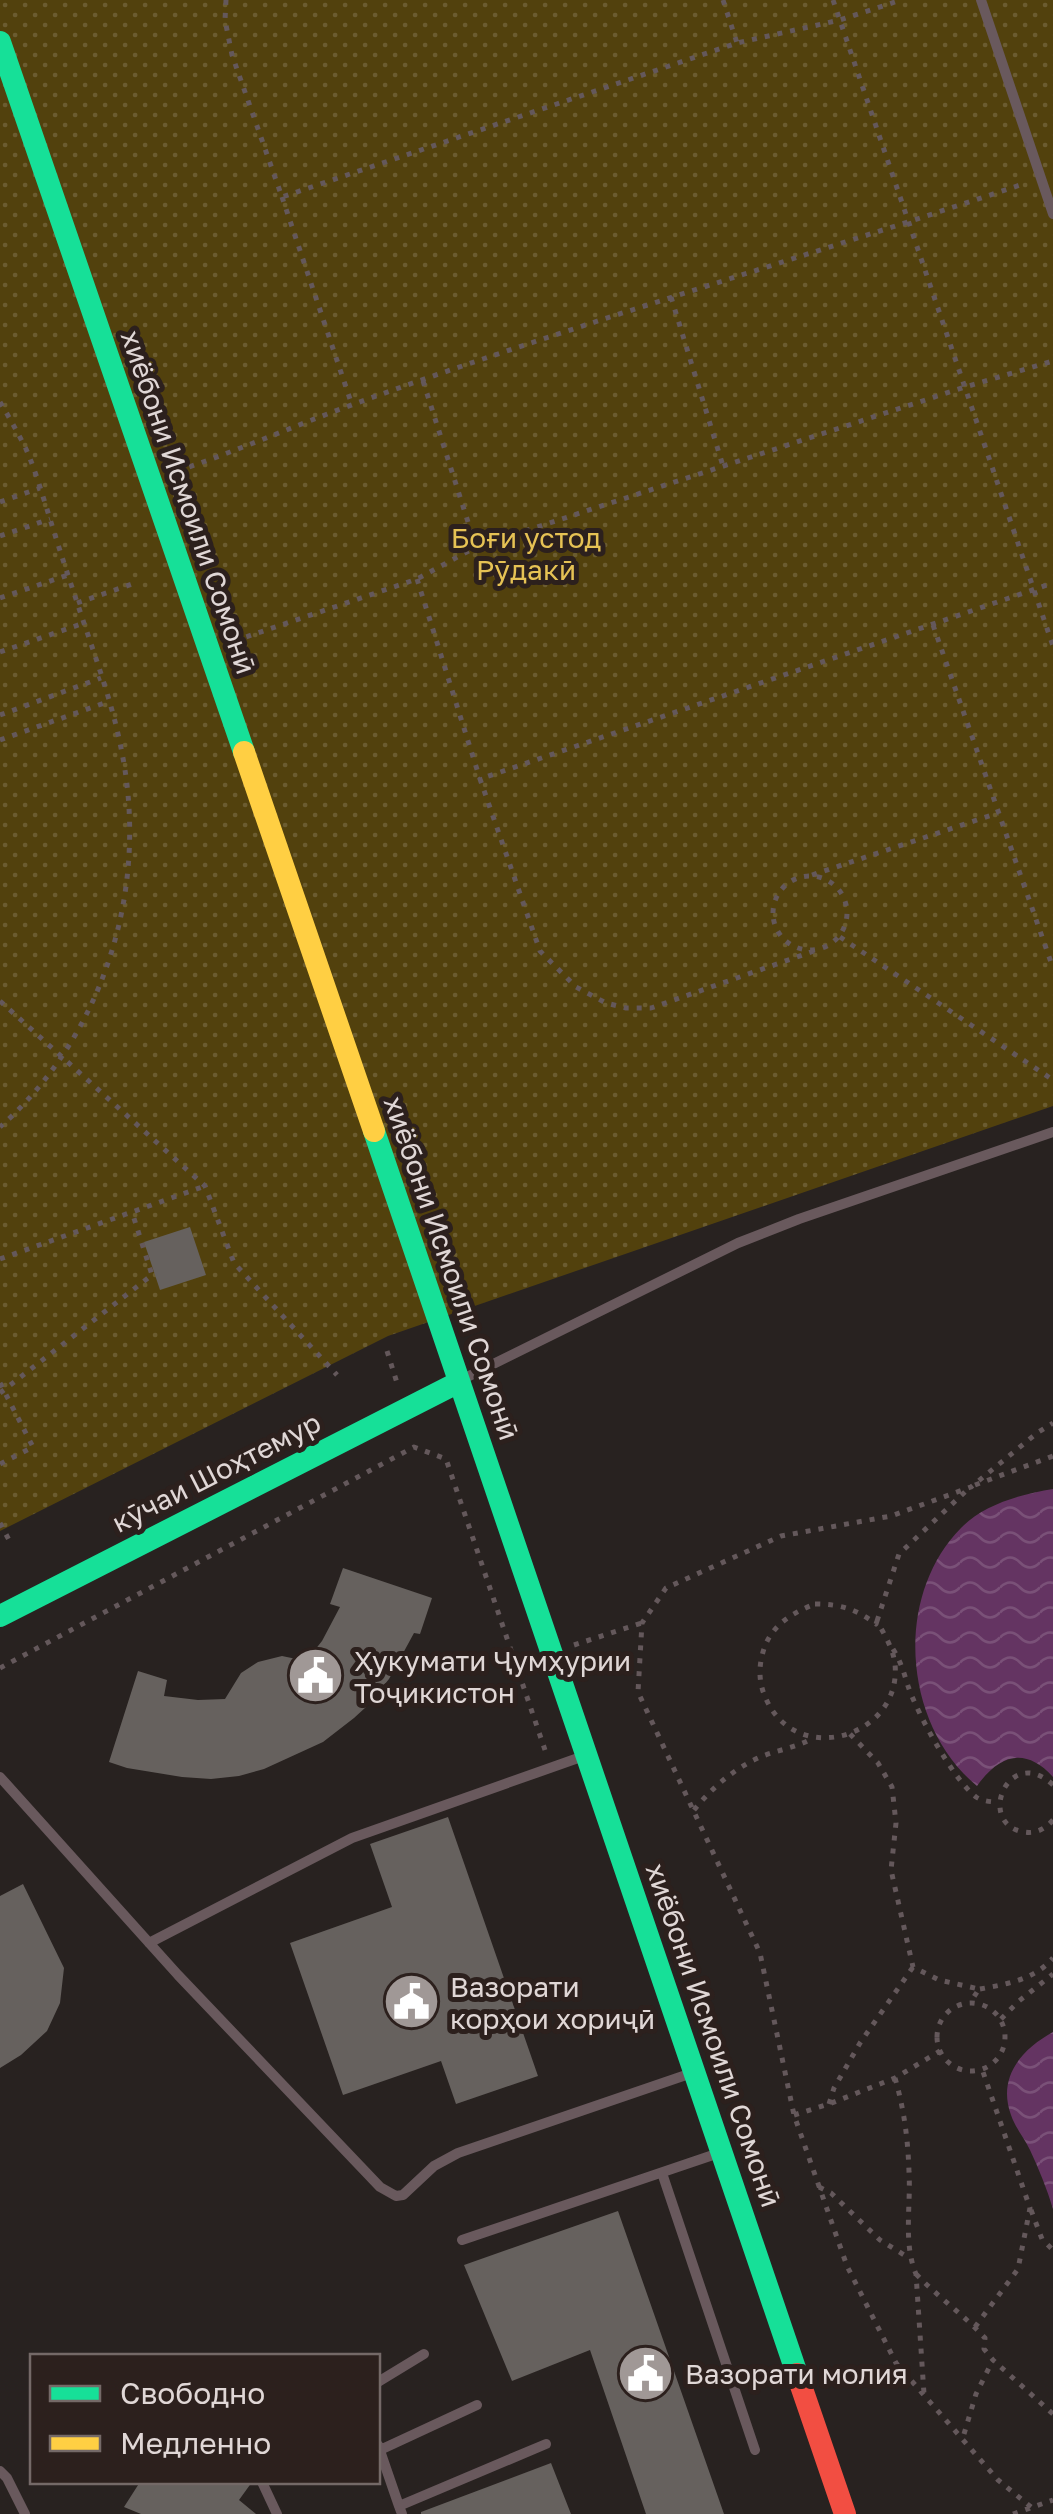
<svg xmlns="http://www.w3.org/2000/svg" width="1053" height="2514" font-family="'Golos Text',sans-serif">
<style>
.park{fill:url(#park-dots)}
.water{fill:url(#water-waves)}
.building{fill:#66615e}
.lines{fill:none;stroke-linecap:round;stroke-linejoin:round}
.path{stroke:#64585b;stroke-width:5;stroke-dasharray:5 8;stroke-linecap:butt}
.lane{stroke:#69595d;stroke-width:10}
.fast{stroke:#16e098;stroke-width:22}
.slow{stroke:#ffcf43;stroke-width:22}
.jam{stroke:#f24e42;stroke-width:22}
.labels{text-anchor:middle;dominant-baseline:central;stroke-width:10;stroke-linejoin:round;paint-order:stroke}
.street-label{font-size:28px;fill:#e0d7d6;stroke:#2c201d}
.park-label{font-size:28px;fill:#e6c254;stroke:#2c201d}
.poi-label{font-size:28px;fill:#e0d7d6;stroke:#2c201d;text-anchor:start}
</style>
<defs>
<pattern id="park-dots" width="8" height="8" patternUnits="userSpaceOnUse" patternTransform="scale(2.5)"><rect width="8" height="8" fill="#52410d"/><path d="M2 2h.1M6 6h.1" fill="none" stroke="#6b5c30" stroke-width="1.8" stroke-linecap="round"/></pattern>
<pattern id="water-waves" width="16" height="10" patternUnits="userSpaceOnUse" patternTransform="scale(2.5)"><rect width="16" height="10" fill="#643462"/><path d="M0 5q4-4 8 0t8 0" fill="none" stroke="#7a5178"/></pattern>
</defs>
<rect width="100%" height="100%" fill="#282220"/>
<!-- park -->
<path class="park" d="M0 0H1053V1106L388 1336 0 1531Z"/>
<!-- water -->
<path class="water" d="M1053 1489V1777C1025 1746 999 1755 977 1786 903 1725 893 1597 961 1528 984 1504 1022 1494 1053 1489Z
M1053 2032V2209C1047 2189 1039 2169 1030 2150 1024 2138 1015 2127 1011 2115 997 2077 1022 2049 1053 2032Z"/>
<!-- building -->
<path class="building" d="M190 1227 206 1275 160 1290 144 1242Z
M343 1568 432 1598 420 1634 414 1633 389 1679 366 1707 354 1718 323 1742 264 1769 239 1776 211 1779 182 1777 127 1768 109 1762 138 1671 167 1680 164 1696 198 1700 225 1699 241 1673 258 1662 282 1656 306 1661 322 1641 340 1607 330 1604Z
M448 1817 538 2076 456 2104 441 2061 343 2095 290 1943 392 1907 370 1844Z
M23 1884 64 1968 60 2003 47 2031 21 2055 0 2068V1896Z
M618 2211 724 2514H646L590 2350 512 2381 464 2265Z
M551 2463 571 2514H421V2512Z
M140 2482H252L239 2500 256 2514H141L124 2507Z"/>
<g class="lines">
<!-- path -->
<path class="path" d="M226 0 225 20 232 55 282 197 737 43 840 20 901 0
M723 0 737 43
M833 0 1053 646
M282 197 352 405
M671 297 723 466
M423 381 476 547
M0 402C9 417 18 433 26 449 34 467 40 487 46 506 55 535 64 564 74 593 91 646 112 699 122 753 149 889 104 1035 0 1127
M177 471C237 451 294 426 354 404 575 324 800 259 1023 184
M0 502 40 488
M0 536 50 519
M417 579 480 779
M0 598 68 575
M77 603 135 583
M933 625 1053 968
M234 641 417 579 476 547 965 387 1053 361
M0 652 84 623
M0 715 101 678
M0 740 110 701
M812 875 998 813
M773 913a37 37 0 1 1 74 0a37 37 0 1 1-74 0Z
M840 937 1053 1080
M814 951 651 1008H626L606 1003 576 987 540 951 480 779 1053 583
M0 1001 205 1186 234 1263 337 1375
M0 1259 205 1186
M387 1351 398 1386
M0 1383 33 1447 0 1464
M0 1393 152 1275 132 1212
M975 1485 1053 1456
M0 1523 9 1540
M815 1604C840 1604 856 1609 876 1624L877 1621C884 1634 893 1648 895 1664 902 1736 799 1768 767 1701 760 1687 758 1672 762 1656 768 1628 789 1614 815 1604Z
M877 1621 899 1554 966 1491
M574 1645 642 1623
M893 1649C901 1662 904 1673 908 1686 918 1715 953 1779 976 1797 982 1801 991 1802 999 1802
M0 1668 414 1447 446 1459 545 1750
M850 1734 878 1763 892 1787 896 1823 891 1870 913 1967 939 1980 979 1989 970 2003
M1053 1785C1009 1743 975 1824 1024 1832 1036 1834 1045 1829 1053 1820
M694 1810C711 1789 732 1770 758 1758 776 1750 796 1748 813 1738
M980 1989C1007 1984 1034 1980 1053 1958
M937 2037a34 34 0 1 1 68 0a34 34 0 1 1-68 0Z
M1001 2019 1019 2001 1053 1974
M895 2078C904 2109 908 2139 909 2172 911 2206 903 2243 916 2274L924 2394
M829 2104 834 2088 860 2043 913 1967
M794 2115 829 2104 895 2078 940 2051
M819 2187 831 2193 880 2240 909 2258
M1031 2210 1042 2239 1053 2250
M916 2274C938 2297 964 2315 985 2338L984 2349 993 2360 1053 2414
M975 2327 1018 2269 1030 2208 982 2069
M964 2434 976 2394 993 2360
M1031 2507 998 2480 896 2363 847 2266 794 2115 760 1953 638 1692 642 1623 666 1588 781 1536 891 1516 971 1487 1037 1433 1053 1423
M1013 2514 1053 2500"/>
<!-- lane -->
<path class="lane" d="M981 0 1053 214
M465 1378 738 1243 799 1219 1053 1132
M0 1777 178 1975 380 2187 396 2196 403 2195 434 2166 458 2153 689 2074
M149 1943 352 1838 581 1757
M662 2173 755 2450
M462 2240 716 2154
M378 2382 424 2354
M378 2445 399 2506
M380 2450 477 2405
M0 2471 7 2478 25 2514
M262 2482 277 2514
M402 2514 399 2506 546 2444"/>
<!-- fast -->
<path class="fast" d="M0 42 244 752
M374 1131 797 2374
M0 1616 459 1382"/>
<!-- slow -->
<path class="slow" d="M244 752 374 1131"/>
<!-- jam -->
<path class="jam" d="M797 2374 845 2514"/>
</g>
<!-- icons -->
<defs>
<symbol id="civic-disc" viewBox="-11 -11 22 22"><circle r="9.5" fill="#a09896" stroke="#2c201d"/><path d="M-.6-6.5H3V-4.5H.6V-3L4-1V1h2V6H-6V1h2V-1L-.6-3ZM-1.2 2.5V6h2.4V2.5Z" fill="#fff"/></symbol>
</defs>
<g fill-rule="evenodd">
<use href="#civic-disc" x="284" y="1644" width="63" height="63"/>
<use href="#civic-disc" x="380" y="1970" width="63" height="63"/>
<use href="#civic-disc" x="614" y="2342" width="63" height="63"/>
</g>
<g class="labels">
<!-- street labels -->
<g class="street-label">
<text transform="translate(189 502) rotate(71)">хиёбони Исмоили Сомонӣ</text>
<text transform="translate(452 1268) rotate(71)">хиёбони Исмоили Сомонӣ</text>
<text transform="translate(216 1472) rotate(-27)">кӯчаи Шоҳтемур</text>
<text transform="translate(714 2035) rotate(71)">хиёбони Исмоили Сомонӣ</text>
</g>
<!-- park labels -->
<g class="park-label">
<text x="526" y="537">Боғи устод<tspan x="526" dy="32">Рӯдакӣ</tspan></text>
</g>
<!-- poi labels -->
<g class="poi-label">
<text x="354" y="1660">Ҳукумати Ҷумҳурии<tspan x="354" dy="32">Тоҷикистон</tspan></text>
<text x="450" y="1986">Вазорати<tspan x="450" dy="32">корҳои хориҷӣ</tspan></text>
<text x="685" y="2373">Вазорати молия</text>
</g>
</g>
<!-- legend -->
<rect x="30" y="2354" width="350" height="130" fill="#2c201d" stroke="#746967" stroke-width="2.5"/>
<rect x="50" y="2386" width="50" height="15" fill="#16e098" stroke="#746967" stroke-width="2.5"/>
<text x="120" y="2404" font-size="30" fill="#e0d7d6">Свободно</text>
<rect x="50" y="2436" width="50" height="15" fill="#ffcf43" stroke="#746967" stroke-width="2.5"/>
<text x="120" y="2454" font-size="30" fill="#e0d7d6">Медленно</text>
</svg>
